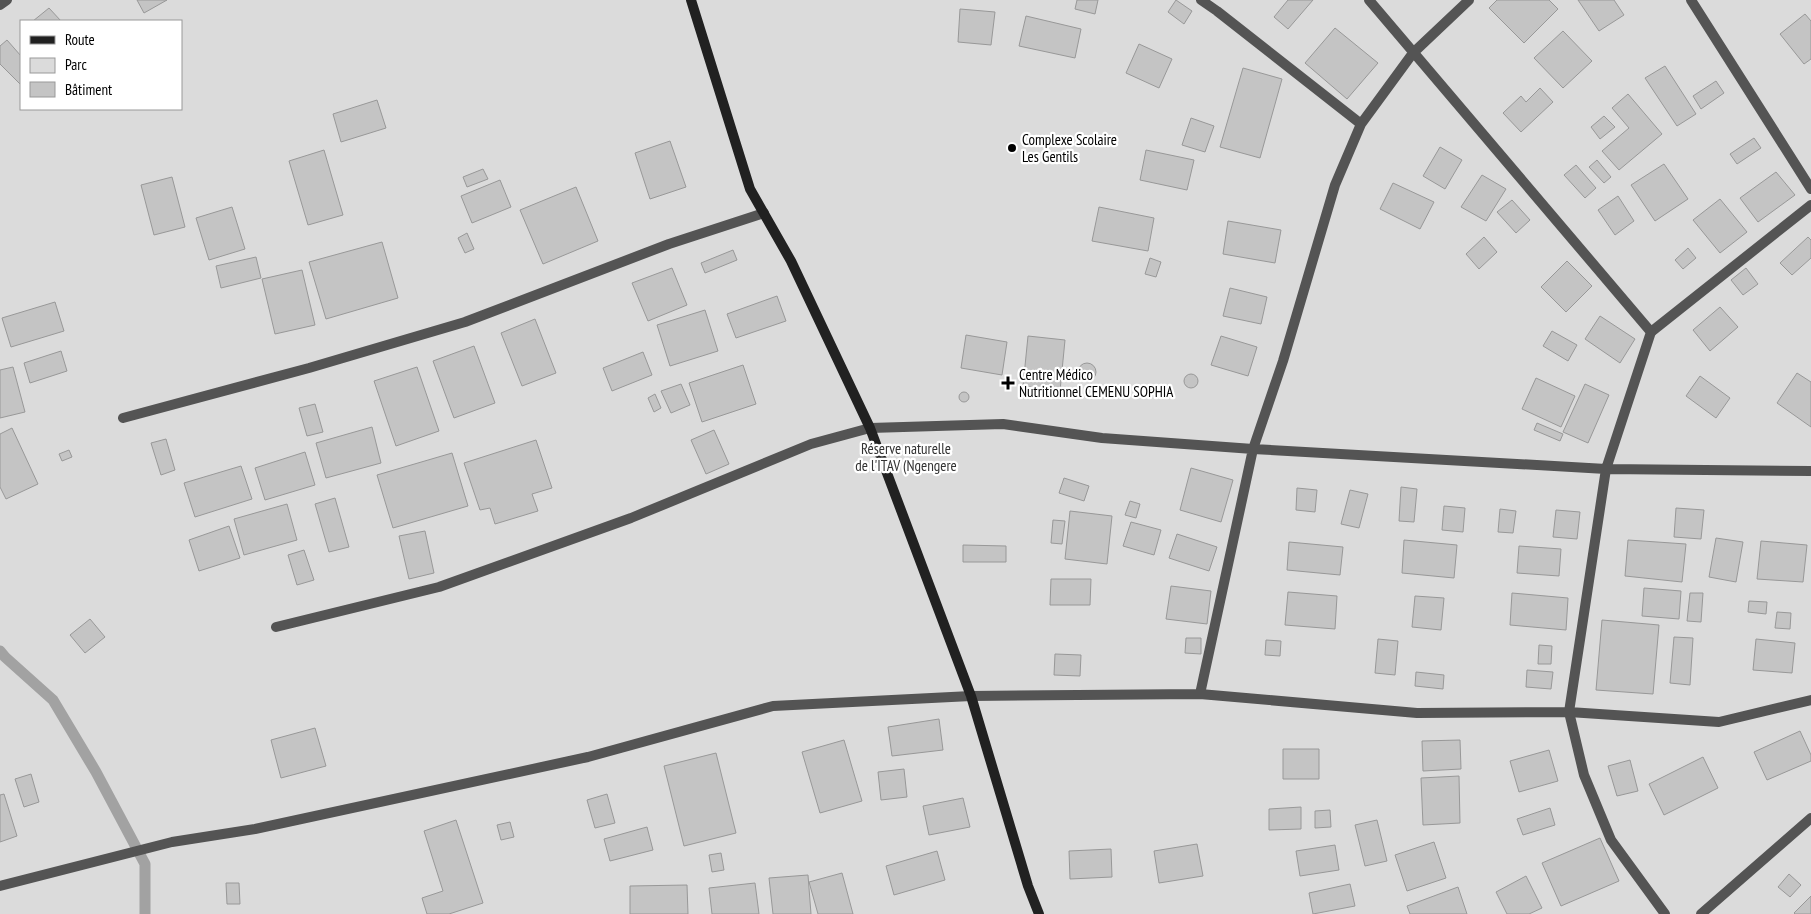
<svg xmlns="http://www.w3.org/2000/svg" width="1811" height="914" font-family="'PT Sans Narrow',sans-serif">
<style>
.green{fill:#dbdbdb;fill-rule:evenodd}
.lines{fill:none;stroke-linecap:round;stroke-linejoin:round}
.stream{stroke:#a2a2a2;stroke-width:11}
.building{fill:#c4c4c4;stroke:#989898}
.lane{stroke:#545454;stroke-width:10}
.street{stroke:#545454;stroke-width:10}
.secondary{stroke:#212121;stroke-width:10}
.poi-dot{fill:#000;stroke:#fff;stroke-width:2}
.labels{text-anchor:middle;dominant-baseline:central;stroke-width:4.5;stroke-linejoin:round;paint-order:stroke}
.poi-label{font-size:15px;fill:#000;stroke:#fff;text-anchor:start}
.park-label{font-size:15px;fill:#323232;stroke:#fff}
</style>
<rect width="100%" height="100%" fill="#fff"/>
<!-- green -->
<path class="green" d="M0 0H1811V914H0ZM21 21H181V109H21Z"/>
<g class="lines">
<!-- stream -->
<path class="stream" d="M0 651 5 657 53 700 96 772 145 864V914"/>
</g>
<!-- building -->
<path class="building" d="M137 0H167L144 13Z
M1077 0H1098L1095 14 1075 9Z
M1176 0 1192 11 1184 24 1168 12Z
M1288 0H1313L1288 29 1274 17Z
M1497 0H1549L1558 9 1524 43 1489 8Z
M1578 0H1614L1624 15 1599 31Z
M49 8 61 21H33Z
M960 9 995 12 991 45 958 42Z
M1805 14 1811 21V59L1804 64 1780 34Z
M1026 16 1081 29 1075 58 1019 46Z
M1335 28 1378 63 1347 99 1305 63Z
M1563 31 1592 61 1563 88 1534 58Z
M7 40 21 56V85L0 64V46Z
M1139 44 1172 59 1159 88 1126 73Z
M1665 66 1696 114 1677 126 1645 78Z
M1243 68 1282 79 1260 158 1220 147Z
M1716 81 1724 93 1701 109 1693 96Z
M1540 88 1553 102 1521 132 1503 113 1521 96 1526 102Z
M1628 94 1662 134 1619 170 1602 151 1629 128 1612 108Z
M377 100 386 128 341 142 333 114Z
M1604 116 1615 127 1600 139 1591 127Z
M1191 118 1214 126 1205 152 1182 145Z
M1754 138 1761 148 1737 164 1730 154Z
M670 141 686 187 650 199 635 153Z
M1440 147 1462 160 1445 189 1423 176Z
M324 150 343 215 308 225 289 161Z
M1146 150 1194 160 1187 190 1140 180Z
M1597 160 1611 177 1604 183 1589 167Z
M1664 164 1688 199 1655 221 1631 185Z
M1576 165 1596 188 1585 198 1564 175Z
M483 169 488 179 467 187 463 177Z
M1776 172 1795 195 1758 222 1740 198Z
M1482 175 1506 189 1486 221 1461 207Z
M172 177 185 227 154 235 141 185Z
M500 180 511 207 472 223 461 196Z
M1393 183 1434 202 1420 229 1380 209Z
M576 187 598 241 543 264 520 210Z
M1618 196 1634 221 1615 235 1598 210Z
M1720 199 1747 232 1720 253 1693 220Z
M1512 200 1530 220 1516 233 1497 212Z
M232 207 245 249 209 260 196 218Z
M1099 207 1154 218 1148 251 1092 241Z
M1228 221 1281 230 1275 263 1223 254Z
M467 233 474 249 465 253 458 238Z
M1484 237 1497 252 1479 269 1466 254Z
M1808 237 1811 240V258L1792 275 1780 263Z
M382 242 398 298 326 319 309 262Z
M1688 248 1696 258 1683 269 1675 260Z
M733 250 737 260 705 273 701 263Z
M256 257 261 278 221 288 216 266Z
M1150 258 1161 262 1156 277 1145 274Z
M1567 261 1592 286 1566 312 1541 287Z
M672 268 687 305 648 321 632 283Z
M1746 268 1758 284 1743 295 1731 280Z
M302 270 315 325 275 334 262 279Z
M1230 288 1267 297 1261 324 1223 316Z
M777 296 786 321 736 338 727 314Z
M55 302 64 331 11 347 2 318Z
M1720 307 1738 327 1710 351 1693 330Z
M705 310 718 351 670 366 657 325Z
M1600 316 1635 339 1620 363 1585 339Z
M535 319 556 373 522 386 501 333Z
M1552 331 1577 345 1568 361 1543 346Z
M966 335 1007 342 1002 375 961 368Z
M1028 336 1065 340 1060 391 1023 386Z
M1221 336 1257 347 1248 376 1211 365Z
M474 346 495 403 454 418 433 361Z
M61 351 67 371 30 383 24 363Z
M643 352 652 375 612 391 603 368Z
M1078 372a9 9 0 1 1 18 0a9 9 0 1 1-18 0Z
M743 365 756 404 702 422 689 383Z
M13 367 25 412 0 418V370Z
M417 367 439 431 396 446 374 381Z
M1797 373 1811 382V427L1777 403Z
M1184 381a7 7 0 1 1 14 0a7 7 0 1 1-14 0Z
M1700 376 1730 398 1716 418 1686 396Z
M1536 378 1575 396 1561 427 1522 409Z
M681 384 690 405 671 413 661 391Z
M1585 384 1609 395 1588 443 1563 432Z
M959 397a5 5 0 1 1 10 0a5 5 0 1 1-10 0Z
M655 394 661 408 654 412 648 398Z
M315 404 323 432 307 436 299 408Z
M1537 423 1563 434 1560 441 1534 430Z
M372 427 381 463 326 478 316 443Z
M12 428 38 484 6 499 0 487V434Z
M714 430 729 464 706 474 691 440Z
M166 439 175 470 161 475 151 443Z
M536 440 552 488 532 494 538 511 495 524 490 508 480 510 464 463Z
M69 450 72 457 62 461 59 454Z
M305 452 315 485 265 500 255 468Z
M452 453 468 506 393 528 377 475Z
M241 466 252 499 195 517 184 483Z
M1191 468 1233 480 1221 522 1180 510Z
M1064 478 1089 486 1084 501 1059 493Z
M1401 487 1417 489 1414 522 1399 521Z
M1297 488 1317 490 1315 512 1296 510Z
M1350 490 1368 494 1359 528 1341 524Z
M335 498 349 547 329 552 315 504Z
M1130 501 1140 504 1136 518 1125 515Z
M287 504 297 540 244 555 234 519Z
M1444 506 1465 508 1463 532 1442 530Z
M1676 508 1704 510 1701 539 1674 537Z
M1500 509 1516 511 1513 533 1498 532Z
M1556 510 1580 512 1577 539 1553 537Z
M1070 511 1112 516 1107 564 1065 559Z
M1053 520 1065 521 1062 544 1051 543Z
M1131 522 1161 530 1154 555 1123 546Z
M229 526 240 558 199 571 189 540Z
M425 531 434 573 409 579 399 536Z
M1177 534 1217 547 1209 571 1169 558Z
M1716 538 1743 542 1736 582 1709 577Z
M1404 540 1457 545 1454 578 1402 573Z
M1628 540 1686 544 1682 582 1625 576Z
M1761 541 1807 545 1803 582 1757 579Z
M1289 542 1343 547 1340 575 1287 570Z
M963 545 1006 546V562H963Z
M1519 546 1561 549 1559 576 1517 573Z
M304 550 314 580 297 585 288 555Z
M1051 579H1091L1090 605H1050Z
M1171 586 1211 591 1207 624 1166 619Z
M1644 588 1681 591 1679 619 1642 616Z
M1288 592 1337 596 1335 629 1285 625Z
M1512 593 1568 598 1566 630 1510 625Z
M1690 593H1703L1701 622 1687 621Z
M1415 596 1444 598 1441 630 1412 627Z
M1749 601 1767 602 1766 614 1748 612Z
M1777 612 1791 613 1790 629 1775 628Z
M90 619 105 637 85 653 70 635Z
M1602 620 1659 625 1653 694 1596 690Z
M1674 637 1693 638 1690 685 1670 683Z
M1186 638H1201V654L1185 653Z
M1378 639 1398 641 1395 675 1375 673Z
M1756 639 1795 643 1792 673 1753 670Z
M1266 640 1281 641 1280 656 1265 655Z
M1539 645 1552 646 1551 664H1538Z
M1055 654 1081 655 1080 676 1054 675Z
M1527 670 1553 672 1551 689 1526 687Z
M1416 672 1444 675 1443 689 1415 686Z
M939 719 943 750 892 756 888 727Z
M315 728 326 766 281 778 271 740Z
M1800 731 1811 755V761L1767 780 1754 752Z
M844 740 862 801 820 813 802 752Z
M1460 740 1461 769 1423 771 1422 741Z
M1283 749H1319V779H1283Z
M1549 750 1558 781 1519 792 1510 761Z
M716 753 736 833 684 846 664 766Z
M1703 757 1718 788 1664 815 1649 784Z
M1630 760 1638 791 1617 796 1608 766Z
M904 769 907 797 881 800 878 772Z
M31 774 39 802 24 807 15 779Z
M1459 776 1460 823 1423 825 1421 778Z
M4 794 17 836 0 842V795Z
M607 794 615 823 595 828 587 800Z
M963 798 970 827 929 835 923 806Z
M1301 807V829L1269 830V809Z
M1550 808 1555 825 1523 835 1517 819Z
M1330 810 1331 827 1315 828V811Z
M456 820 483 903 449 914H427L422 898 443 891 424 831Z
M1377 820 1387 861 1365 866 1355 825Z
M510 822 514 837 501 840 497 825Z
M647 827 653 850 610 861 604 839Z
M1600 838 1619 881 1561 906 1542 863Z
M1434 842 1446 878 1407 891 1395 855Z
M1197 844 1203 876 1159 883 1154 851Z
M1335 845 1339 870 1300 876 1296 851Z
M1111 849 1112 877 1070 879 1069 851Z
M937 851 945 880 894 895 886 866Z
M721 853 724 870 712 872 709 855Z
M842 873 853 914H818L809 882Z
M1789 874 1801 885 1790 897 1778 887Z
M808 875 811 914H773L769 878Z
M1526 876 1542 908 1529 914H1507L1496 892Z
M226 883H239L240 904H227Z
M755 883 759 914H712L709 888Z
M1350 884 1355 906 1313 914 1309 893Z
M687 885 688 914H630V886Z
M1458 887 1467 914H1410L1407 906Z
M1811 896V914H1795L1794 913Z"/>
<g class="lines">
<!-- lane -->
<path class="lane" d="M1651 332 1811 205
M1569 712 1584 775 1611 840 1665 914"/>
<!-- street -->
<path class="street" d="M1201 0 1217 11 1361 124
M1369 0 1651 332 1606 469 1569 712
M1691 0 1811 189
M0 5 7 0
M123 418 309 368 465 322 669 244 764 213
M276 627 439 587 631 518 811 444 870 428 1003 424 1102 438 1253 449 1606 469 1811 471
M1200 694 1253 449 1283 361 1335 185 1361 124 1413 53 1469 0
M0 886 172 842 255 829 588 757 773 706 971 696 1200 694 1417 713 1569 712 1719 722 1811 700
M1701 914 1811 818"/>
<!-- secondary -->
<path class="secondary" d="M691 0 750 189 791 261 870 428 971 696 1028 886 1039 914"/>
</g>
<!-- markers -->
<g class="poi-dot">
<circle cx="1012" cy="148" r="5"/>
<path d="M1005.5 375.5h5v5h5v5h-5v5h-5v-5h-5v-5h5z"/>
</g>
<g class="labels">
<!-- poi labels -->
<g class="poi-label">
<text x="1022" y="139">Complexe Scolaire<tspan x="1022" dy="17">Les Gentils</tspan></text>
<text x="1019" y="374">Centre Médico<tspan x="1019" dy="17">Nutritionnel CEMENU SOPHIA</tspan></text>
</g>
<!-- park labels -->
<g class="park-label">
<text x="906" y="448">Réserve naturelle<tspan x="906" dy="17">de l'ITAV (Ngengere</tspan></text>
</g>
</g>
<!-- legend -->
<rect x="20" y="20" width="162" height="90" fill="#ffffff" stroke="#999999"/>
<rect x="30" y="36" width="25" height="8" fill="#212121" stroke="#999999"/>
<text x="65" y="45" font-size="15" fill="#000000">Route</text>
<rect x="30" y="58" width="25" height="15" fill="#dbdbdb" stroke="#999999"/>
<text x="65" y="70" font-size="15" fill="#000000">Parc</text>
<rect x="30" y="82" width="25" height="15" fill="#c4c4c4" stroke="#999999"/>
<text x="65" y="95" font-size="15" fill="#000000">Bâtiment</text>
</svg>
